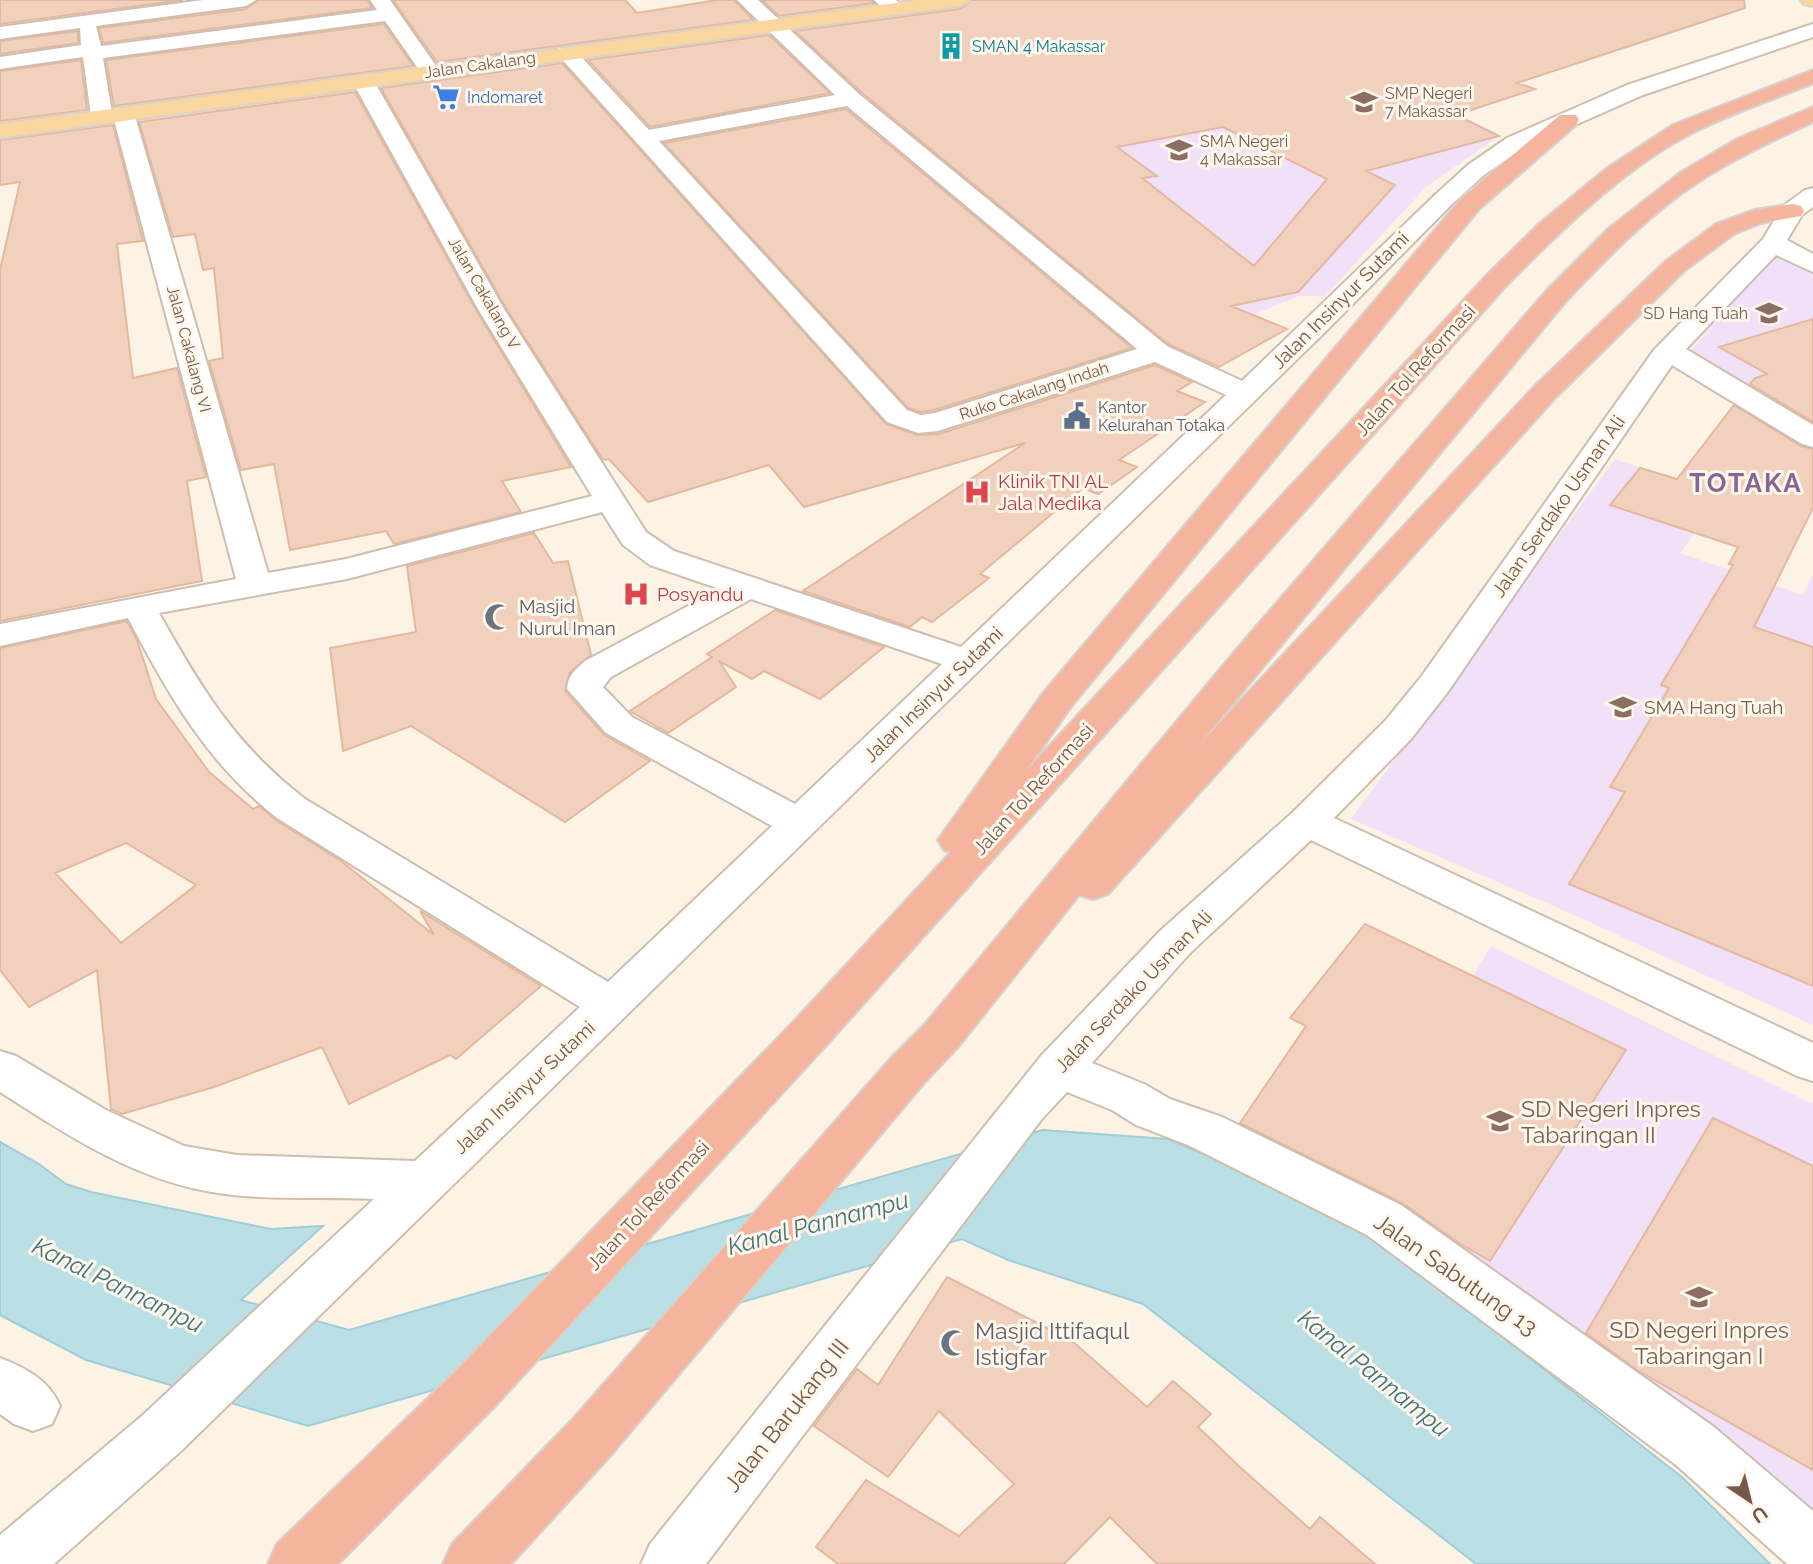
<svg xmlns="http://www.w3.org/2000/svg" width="1813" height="1564" font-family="Raleway,sans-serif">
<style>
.education{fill:#f0e1f8}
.water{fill:#badfe5;stroke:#a0ced7;stroke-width:2}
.building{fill:#f1d1bd;stroke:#e3b89e;stroke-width:2;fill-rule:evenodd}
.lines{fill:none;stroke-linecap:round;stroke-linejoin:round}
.minor-casing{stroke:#cfbdae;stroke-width:4}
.major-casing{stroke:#d8d1cc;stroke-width:4}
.highway-casing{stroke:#d8d1cc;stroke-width:4}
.minor{fill:#fff;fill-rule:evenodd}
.major{fill:#f9d79e;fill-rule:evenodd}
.highway{fill:#f5b49d;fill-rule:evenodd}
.labels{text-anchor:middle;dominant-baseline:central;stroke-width:6;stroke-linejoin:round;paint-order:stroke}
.far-culture-label{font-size:16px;fill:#0d838f;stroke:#fff7eb;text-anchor:start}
.far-street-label{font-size:16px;fill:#74594a;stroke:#fff7eb}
.far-education-label{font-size:16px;fill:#785e54;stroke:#fff7eb;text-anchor:start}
.far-shop-label{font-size:16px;fill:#366cbe;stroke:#fff7eb;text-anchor:start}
.far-service-label{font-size:16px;fill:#4e5e75;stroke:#fff7eb;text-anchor:start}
.street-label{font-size:19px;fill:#74594a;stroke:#fff7eb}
.health-label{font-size:19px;fill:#be3a42;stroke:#fff7eb;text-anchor:start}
.worship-label{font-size:19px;fill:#5b616d;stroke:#fff7eb;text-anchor:start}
.education-label{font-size:19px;fill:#785e54;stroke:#fff7eb;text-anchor:start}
.near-education-label{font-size:23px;fill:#785e54;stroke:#fff7eb;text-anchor:start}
.near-street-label{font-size:23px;fill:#74594a;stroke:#fff7eb}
.near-worship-label{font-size:23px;fill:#5b616d;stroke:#fff7eb;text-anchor:start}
.near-water-label{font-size:24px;font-style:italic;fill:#427680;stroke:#fff7eb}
.district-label{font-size:26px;font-weight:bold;letter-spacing:2px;fill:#876697;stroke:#fff7eb}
</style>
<rect width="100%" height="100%" fill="#fcf3e5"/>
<!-- education -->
<path class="education" d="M1000 0H1248L1499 136 1426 187 1325 296H1299L1245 318 859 18Z
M1776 255 1813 274V424L1690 351Z
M1615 459 1722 496 1680 553 1803 595 1813 574V1025L1572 914 1351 819Z
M1491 946 1813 1104V1523L1344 1185Z"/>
<!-- water -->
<path class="water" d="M1043 1130 1168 1139 1334 1210 1421 1273 1683 1478 1770 1564H1476L1143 1304 1008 1260 962 1239 308 1426 86 1360 0 1315V1142L39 1164 66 1184 91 1192 271 1229 323 1226 241 1300 349 1330Z"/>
<!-- building -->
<path class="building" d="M0 0H183L0 24Z
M258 0H367L372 8 103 43 99 28 246 9Z
M393 0H625L637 13 717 0H734L753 20 437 62Z
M762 0H871L874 3 779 16Z
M972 0H1744L1745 8 1517 83 1535 89 1456 115 1499 136 1366 171 1395 185 1298 292 1231 306 1287 329 1219 367 1168 344 861 92 795 31 960 9ZM1223 127 1327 179 1254 266 1142 178 1157 176 1117 147Z
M384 24 413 66 114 106 106 60Z
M78 31V43L0 54V41Z
M769 35 830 93 650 127 588 60Z
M81 60 87 110 0 121V71Z
M562 63 886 424 917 435 939 434 1155 365 1192 382 1177 391 1205 402 1119 460 1137 467 1098 494 1083 488 980 574 989 578 932 622 922 617 910 627 803 591 1025 443 804 507 769 465 648 502 609 459 603 460 506 308 381 88Z
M355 92 476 310 571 467 502 481 521 512 394 544 386 531 290 550 274 464 241 470 209 361 223 358 214 268 203 270 195 234 173 237 139 122Z
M846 109 1132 348 934 410 921 412 908 408 664 143Z
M113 125 143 241 117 244 133 378 177 368 206 477 187 481 202 581 0 621V270L20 182 0 185V140Z
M1813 319V422L1750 384 1755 378 1767 374 1719 347Z
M1734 405 1801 446 1813 449V508L1754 627 1813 647V986L1569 884 1625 792 1610 787 1669 688 1661 685 1733 565 1729 564 1738 547 1610 505 1640 468 1677 479Z
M534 533 553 563 568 561 591 655 570 672 565 691 604 735 650 761 565 822 411 726 343 751 330 648 416 632 407 566Z
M775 610 884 647 820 699 764 671 752 679 719 661 736 687 668 733 630 711 712 657 707 654Z
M127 621 137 640 156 699 209 772 253 809 259 806 276 820 341 861 434 935 420 911 541 986 456 1059 450 1055 349 1104 322 1047 214 1087 122 1114 111 1109 97 970 29 1007 0 970V648ZM126 843 196 885 121 943 55 873Z
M1365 924 1626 1050 1490 1261 1459 1243 1402 1203 1240 1123 1306 1026 1290 1018Z
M1713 1118 1813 1166V1470L1637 1370 1586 1333Z
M947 1277 1071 1340 1147 1407 1173 1381 1211 1414 1198 1427 1242 1469 1310 1529 1320 1517 1375 1564H1157L1110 1517 1064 1564H838L816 1547 866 1480 959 1536 1014 1484 939 1411 888 1477 814 1426 857 1369 878 1385Z"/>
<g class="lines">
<defs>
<path id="minor" d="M203 0H256L246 6 96 26 101 46 377 10 370 0H390L441 73 438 77H424L385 21 103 58 112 113 115 108H131L134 113 268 573 346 559 592 496 478 309 352 81 356 77H370L374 81 504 309 646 532 674 551 961 647 1226 395 1155 362 938 431 918 433 887 422 559 56 556 52 559 48H573L649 130 835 95 737 0H758L859 94 1167 346 1242 381 1435 195 1468 165 1507 138 1627 85 1813 24V37L1643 95 1523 148 1484 175 1451 205 1327 330 181 1451 54 1564H0V1535L143 1415 374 1199C322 1196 270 1201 218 1193 138 1182 67 1135 0 1092V1051L16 1056 106 1110 184 1146 237 1155 415 1161 580 1007 277 818C207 763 169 696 128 618L0 646V624L236 579 113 116 110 121H94L91 116 83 57 0 69V57L81 45 80 28 0 39V27ZM847 106 1137 349 935 413 921 415 907 410 659 141ZM602 512 623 545 650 565 720 589 585 661C575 670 568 675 567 689L606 733 772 826 608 982 305 799C235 745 201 688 159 613L347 579ZM751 599 942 664 795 804 632 717 603 687 611 677Z
M874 0H896L904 8 901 12H887Z
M1813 188V207L1802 215 1787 240 1813 254V272L1776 255 1686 349 1813 425V447L1802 444 1672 365 1447 693 1411 739 1334 818 1813 1043V1081L1797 1076 1311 840 1190 953 1092 1063 1144 1084 1170 1099 1222 1117 1401 1205 1714 1427 1813 1511V1564H1787L1676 1465 1367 1235 1188 1145 1136 1125 1112 1110 1067 1092 1041 1120 706 1564H641L650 1544 1041 1056 1160 931 1293 812 1385 721 1421 677 1654 350 1763 239 1783 206 1805 190Z
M0 1358C26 1368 49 1380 60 1406L52 1424 33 1431 14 1424 0 1414Z"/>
<path id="major" d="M918 0H970L960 6 0 138V124Z
M1801 0H1813V6L1804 4Z"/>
<path id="highway" d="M1813 70V83C1772 100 1729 114 1690 134 1623 169 1558 233 1505 287L831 1040 495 1406 338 1564H268L277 1544 457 1370 799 1016 951 852 944 850 938 840 1044 692 1461 199 1560 115H1576L1579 120 1576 125 1479 209 1070 708 1026 771 1487 275 1539 224 1606 169 1673 125Z
M1813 107V122C1773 140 1735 158 1698 182 1649 214 1607 258 1566 301L1196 748 1535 386 1666 261 1716 224 1755 210 1792 204 1801 206 1804 211 1801 216 1761 223 1734 234 1684 271 1555 398 1108 894 1093 899 1079 895 958 1047 924 1083 610 1456 511 1564H443L452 1544 572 1420 892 1057 926 1023 1236 650 1548 289 1608 229 1680 173 1737 139Z"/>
</defs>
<!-- minor casing -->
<use href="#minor" class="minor-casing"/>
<!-- major casing -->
<use href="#major" class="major-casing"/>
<!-- highway casing -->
<use href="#highway" class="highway-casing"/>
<!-- minor -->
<use href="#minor" class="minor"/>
<!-- major -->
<use href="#major" class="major"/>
<!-- highway -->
<use href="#highway" class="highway"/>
</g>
<!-- icons -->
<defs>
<symbol id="building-bare" viewBox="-9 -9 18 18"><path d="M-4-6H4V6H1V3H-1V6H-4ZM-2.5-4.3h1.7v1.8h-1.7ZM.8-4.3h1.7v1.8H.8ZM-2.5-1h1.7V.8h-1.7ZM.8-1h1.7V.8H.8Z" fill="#0f9aa8" stroke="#fff7eb" stroke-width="2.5" paint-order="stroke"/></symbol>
<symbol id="supermarket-bare" viewBox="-9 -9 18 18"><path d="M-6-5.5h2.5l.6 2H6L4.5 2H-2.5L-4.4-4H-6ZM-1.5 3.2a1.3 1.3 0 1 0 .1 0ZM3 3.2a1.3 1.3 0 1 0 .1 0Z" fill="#3f7fe0" stroke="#fff7eb" stroke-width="2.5" paint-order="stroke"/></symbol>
<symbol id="school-bare" viewBox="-9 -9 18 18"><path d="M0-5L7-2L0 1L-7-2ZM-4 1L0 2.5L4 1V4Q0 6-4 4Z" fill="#8d6e63" stroke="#fff7eb" stroke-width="2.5" paint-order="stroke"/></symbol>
<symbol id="civic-bare" viewBox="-9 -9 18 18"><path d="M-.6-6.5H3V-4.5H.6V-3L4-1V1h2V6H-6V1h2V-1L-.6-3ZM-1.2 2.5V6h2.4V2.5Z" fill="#5c6f8a" stroke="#fff7eb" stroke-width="2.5" paint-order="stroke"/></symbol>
<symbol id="hospital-bare" viewBox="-9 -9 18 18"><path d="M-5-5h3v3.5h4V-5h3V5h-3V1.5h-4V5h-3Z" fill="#e0444e" stroke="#fff7eb" stroke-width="2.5" paint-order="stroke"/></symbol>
<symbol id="mosque-bare" viewBox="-9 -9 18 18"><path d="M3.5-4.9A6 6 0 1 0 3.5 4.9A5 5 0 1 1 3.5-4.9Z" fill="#6b7280" stroke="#fff7eb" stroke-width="2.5" paint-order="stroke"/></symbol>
</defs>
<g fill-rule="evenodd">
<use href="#building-bare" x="932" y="27" width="38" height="38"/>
<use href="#supermarket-bare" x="427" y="78" width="38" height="38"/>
<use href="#school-bare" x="1345" y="83" width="38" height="38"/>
<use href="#school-bare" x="1160" y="131" width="38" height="38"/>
<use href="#school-bare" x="1750" y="294" width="38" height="38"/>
<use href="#civic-bare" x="1058" y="397" width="38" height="38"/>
<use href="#hospital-bare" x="958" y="473" width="38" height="38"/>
<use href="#hospital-bare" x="617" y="575" width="38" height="38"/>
<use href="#mosque-bare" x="479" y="598" width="38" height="38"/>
<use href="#school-bare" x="1604" y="688" width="38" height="38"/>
<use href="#school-bare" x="1481" y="1102" width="38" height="38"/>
<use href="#school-bare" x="1680" y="1278" width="38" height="38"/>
<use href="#mosque-bare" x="935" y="1324" width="38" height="38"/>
</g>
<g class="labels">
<!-- far-culture labels -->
<g class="far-culture-label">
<text x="972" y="46">SMAN 4 Makassar</text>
</g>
<!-- far-street labels -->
<g class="far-street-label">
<text transform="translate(480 65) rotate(-8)">Jalan Cakalang</text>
<text transform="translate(484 293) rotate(60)">Jalan Cakalang V</text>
<text transform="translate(189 349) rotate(75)">Jalan Cakalang VI</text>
<text transform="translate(1034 391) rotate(-18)">Ruko Cakalang Indah</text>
</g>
<!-- far-education labels -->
<g class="far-education-label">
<text x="1385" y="93">SMP Negeri<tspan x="1385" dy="18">7 Makassar</tspan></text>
<text x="1200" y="141">SMA Negeri<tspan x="1200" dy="18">4 Makassar</tspan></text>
<text x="1748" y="313" text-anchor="end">SD Hang Tuah</text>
</g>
<!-- far-shop labels -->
<g class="far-shop-label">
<text x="467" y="97">Indomaret</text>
</g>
<!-- far-service labels -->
<g class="far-service-label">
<text x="1098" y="407">Kantor<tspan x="1098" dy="18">Kelurahan Totaka</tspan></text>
</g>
<!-- street labels -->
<g class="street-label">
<text transform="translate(1340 300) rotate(-45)">Jalan Insinyur Sutami</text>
<text transform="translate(1415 370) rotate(-48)">Jalan Tol Reformasi</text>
<text transform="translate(1558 506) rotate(-55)">Jalan Serdako Usman Ali</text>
<text transform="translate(933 694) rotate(-44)">Jalan Insinyur Sutami</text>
<text transform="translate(1033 789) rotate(-48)">Jalan Tol Reformasi</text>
<text transform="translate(1133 991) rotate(-46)">Jalan Serdako Usman Ali</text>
<text transform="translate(524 1087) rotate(-43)">Jalan Insinyur Sutami</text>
<text transform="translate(648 1205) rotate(-47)">Jalan Tol Reformasi</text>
</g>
<!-- health labels -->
<g class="health-label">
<text x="998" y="481">Klinik TNI AL<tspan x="998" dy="22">Jala Medika</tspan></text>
<text x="657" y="594">Posyandu</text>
</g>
<!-- worship labels -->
<g class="worship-label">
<text x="519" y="606">Masjid<tspan x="519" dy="22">Nurul Iman</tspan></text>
</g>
<!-- education labels -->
<g class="education-label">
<text x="1644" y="707">SMA Hang Tuah</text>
</g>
<!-- near-education labels -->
<g class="near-education-label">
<text x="1521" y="1108">SD Negeri Inpres<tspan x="1521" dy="26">Tabaringan II</tspan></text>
<text x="1699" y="1329" text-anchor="middle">SD Negeri Inpres<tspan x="1699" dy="26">Tabaringan I</tspan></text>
</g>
<!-- near-street labels -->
<g class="near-street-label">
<text transform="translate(1456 1274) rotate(35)">Jalan Sabutung 13</text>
<text transform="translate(786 1415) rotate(-52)">Jalan Barukang III</text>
</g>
<!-- near-worship labels -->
<g class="near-worship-label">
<text x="975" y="1330">Masjid Ittifaqul<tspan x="975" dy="26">Istigfar</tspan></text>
</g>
<!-- near-water labels -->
<g class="near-water-label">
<text transform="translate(818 1223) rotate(-15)">Kanal Pannampu</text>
<text transform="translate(118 1285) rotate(26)">Kanal Pannampu</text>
<text transform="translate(1374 1373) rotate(39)">Kanal Pannampu</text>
</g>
<!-- district labels -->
<g class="district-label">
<text x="1746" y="483">TOTAKA</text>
</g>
</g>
<!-- north arrow -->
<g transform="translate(1750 1501) rotate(145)" stroke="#fff7eb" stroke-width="5" paint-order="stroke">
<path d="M0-5L12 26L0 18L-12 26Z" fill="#74594a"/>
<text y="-10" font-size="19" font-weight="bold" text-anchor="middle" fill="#74594a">U</text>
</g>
</svg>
